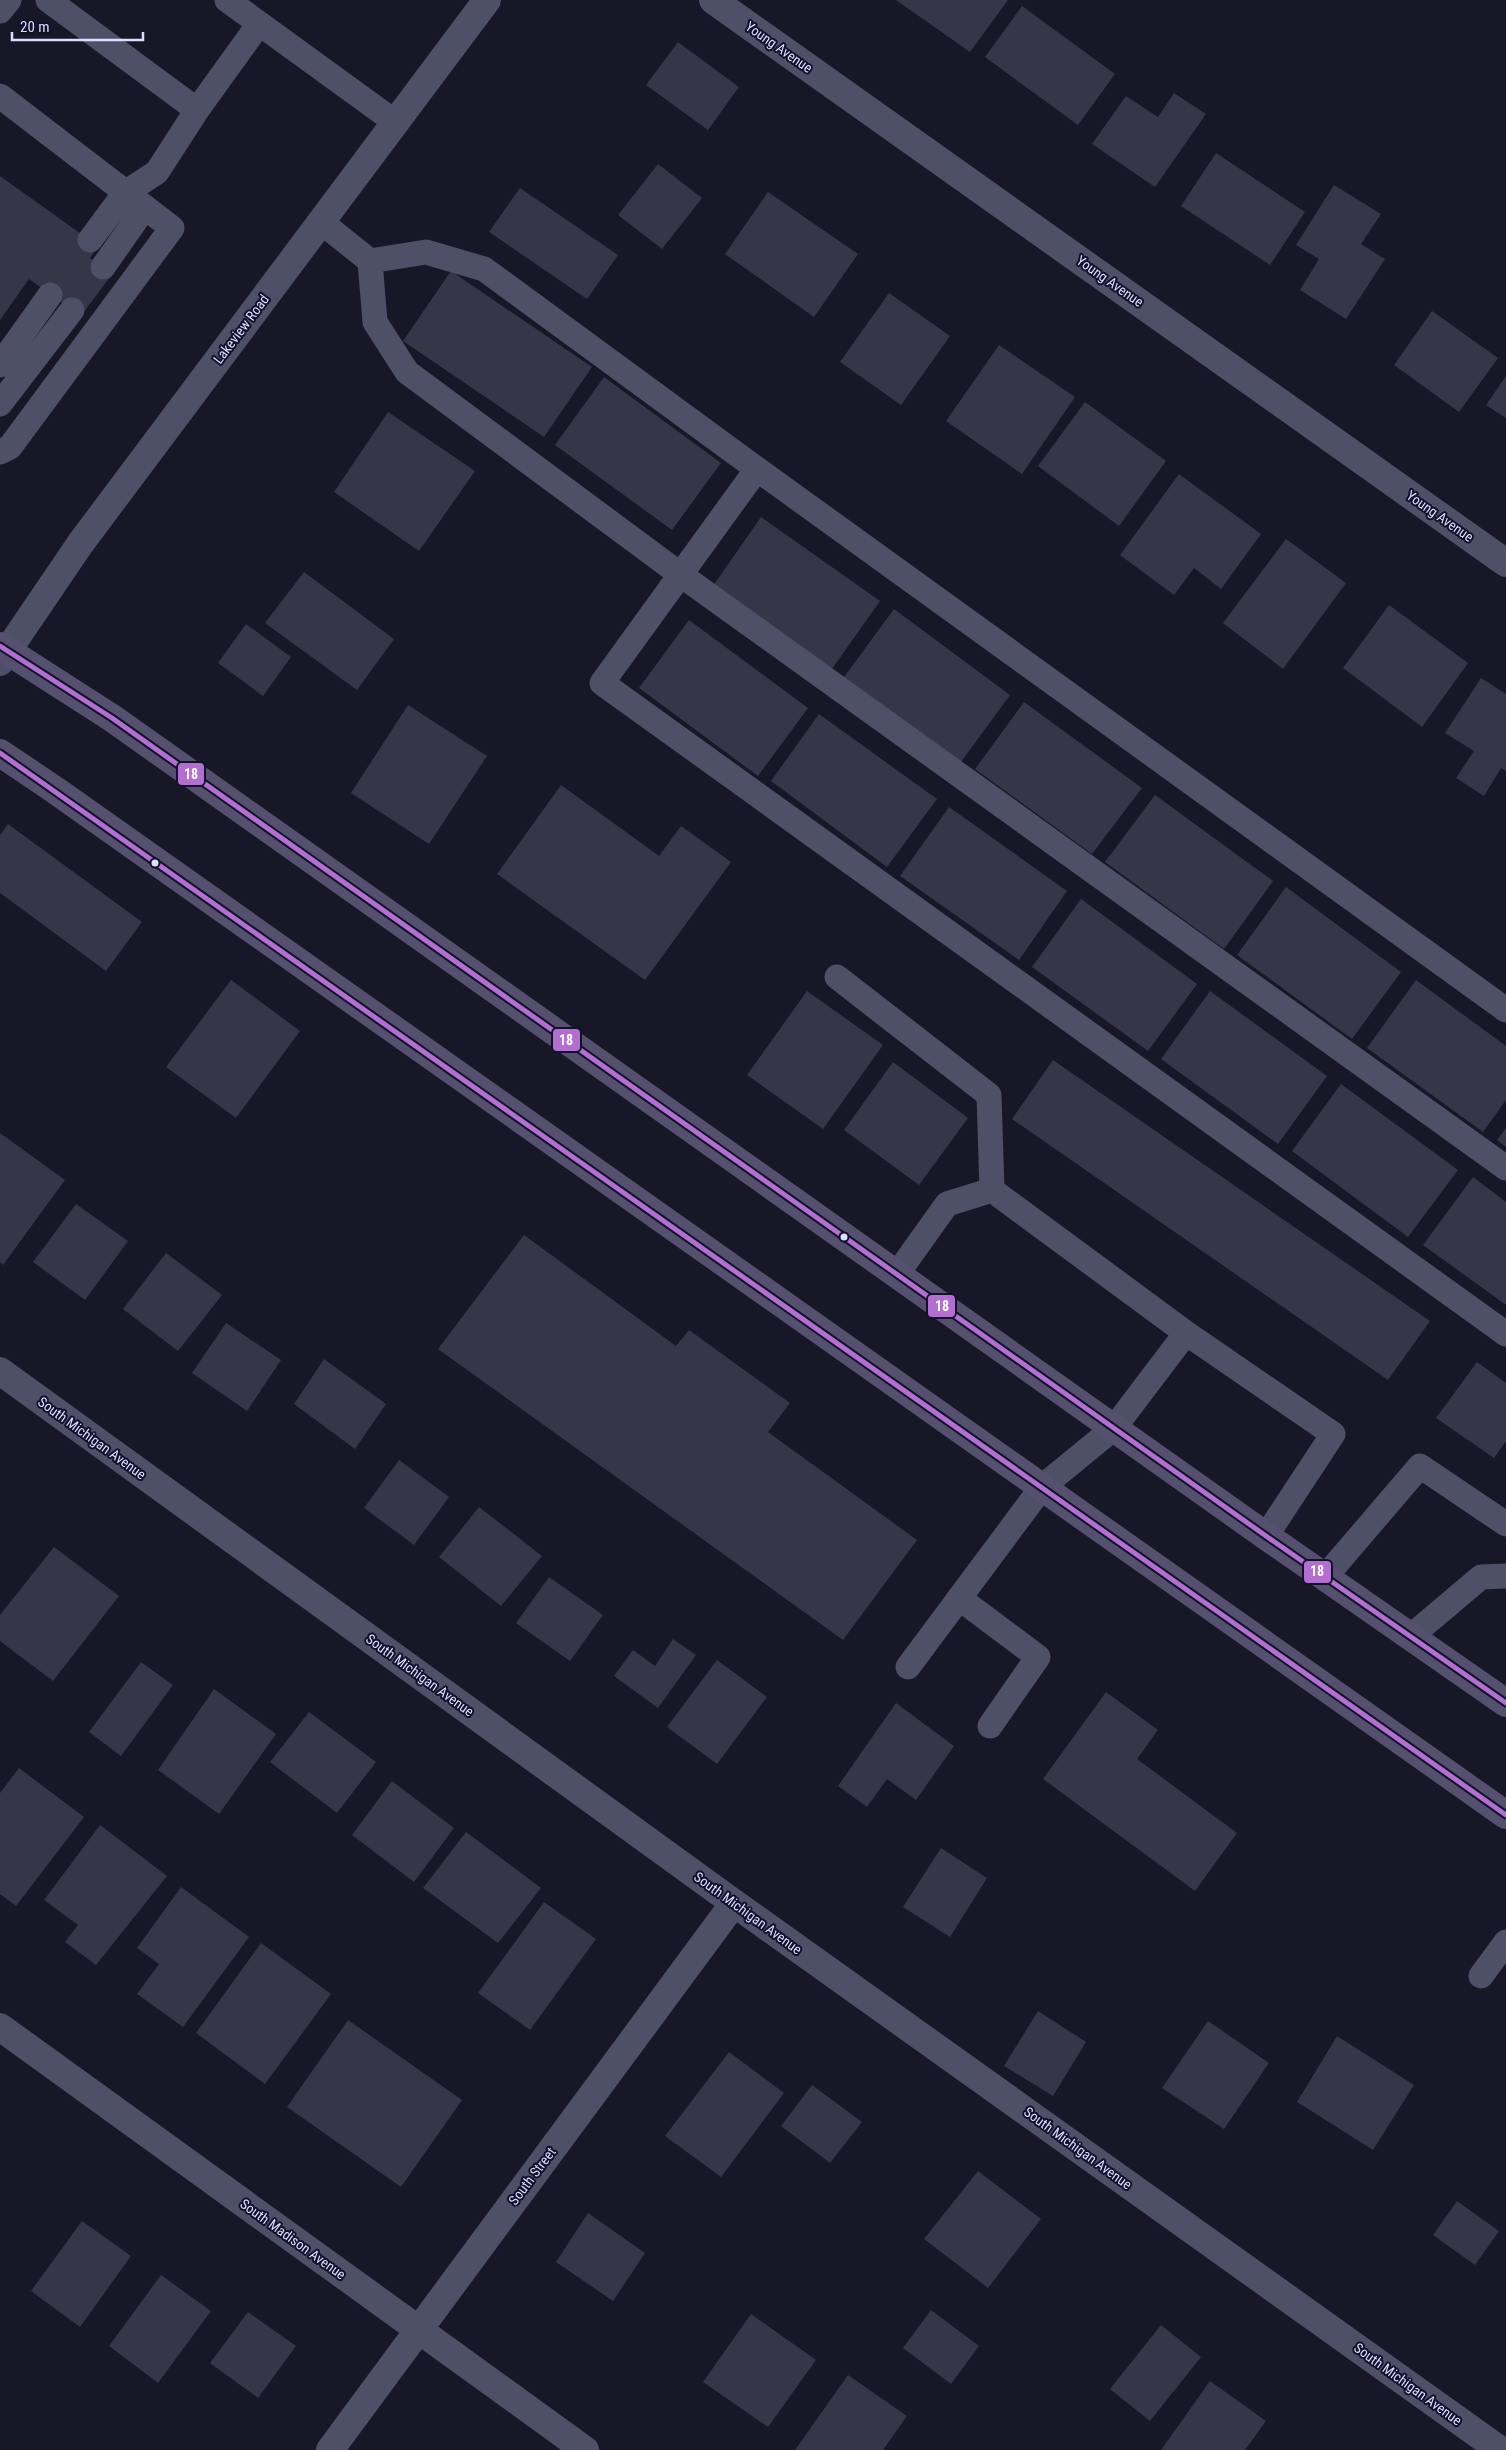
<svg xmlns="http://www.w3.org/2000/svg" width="1506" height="2450" font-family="'Roboto Condensed',sans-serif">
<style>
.building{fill:#363648}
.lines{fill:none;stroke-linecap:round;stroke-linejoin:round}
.service{stroke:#4d5067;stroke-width:25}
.minor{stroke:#4d5067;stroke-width:28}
.tertiary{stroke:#4d5067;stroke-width:28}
.primary{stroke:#55506d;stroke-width:28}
.bus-1-casing{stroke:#12112d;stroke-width:9}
.bus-1{stroke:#b36fd0;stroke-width:5}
.bus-dot{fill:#dddfff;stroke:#12112d;stroke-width:2}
.labels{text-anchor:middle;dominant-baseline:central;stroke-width:4;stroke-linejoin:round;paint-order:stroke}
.street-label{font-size:14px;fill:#dddfff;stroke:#12112d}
.line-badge{stroke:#12112d;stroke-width:2}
.badge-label{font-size:14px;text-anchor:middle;font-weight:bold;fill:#fff}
</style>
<rect width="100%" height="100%" fill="#181727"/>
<!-- building -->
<path class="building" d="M896 0H1008L970 52Z
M1022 6 1115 74 1078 125 985 57Z
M678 42 739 87 708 130 646 85Z
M1174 93 1206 114 1155 187 1092 144 1126 96 1158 117Z
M1216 153 1305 212 1270 265 1181 206Z
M658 164 702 198 662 249 618 215Z
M0 176 98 246 90 258 112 274 81 316 29 279 0 320Z
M1334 185 1381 214 1361 244 1385 259 1346 319 1300 290 1319 259 1296 245Z
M520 188 618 255 587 299 489 232Z
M768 192 858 254 814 317 725 254Z
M451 271 592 367 544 437 403 341Z
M889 293 950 336 901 405 840 362Z
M1432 311 1498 358 1459 412 1394 365Z
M999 345 1075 397 1022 474 946 421Z
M1506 376V418L1486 405Z
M604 377 721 463 672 530 555 445Z
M1085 402 1166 461 1119 526 1038 466Z
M388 412 475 471 419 551 334 492Z
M1179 474 1261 534 1221 589 1194 568 1174 595 1120 555Z
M761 517 880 601 832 669 713 586Z
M1286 539 1346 583 1283 669 1223 623Z
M304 572 394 639 357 690 265 623Z
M1389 605 1468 663 1422 727 1343 668Z
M894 609 1010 695 961 762 844 677Z
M689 620 808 708 758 776 639 688Z
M246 624 291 657 263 696 218 663Z
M1481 678 1506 694V771L1501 768 1484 796 1456 778 1474 751 1445 733Z
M1024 702 1142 788 1092 854 975 769Z
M408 705 487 756 429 844 351 793Z
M819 714 937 799 887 867 771 781Z
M561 785 659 856 681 826 731 862 645 980 497 874Z
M1155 795 1273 881 1224 949 1105 862Z
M949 807 1067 891 1019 960 900 876Z
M8 824 142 922 106 971 0 893V835Z
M1286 887 1401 972 1352 1039 1237 955Z
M1081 899 1197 984 1148 1051 1032 967Z
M231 980 300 1031 236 1118 166 1067Z
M1416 980 1506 1046V1100L1483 1132 1367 1048Z
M807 991 883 1045 823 1129 747 1075Z
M1210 991 1327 1076 1278 1144 1161 1059Z
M1053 1060 1430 1321 1388 1380 1012 1119Z
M893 1062 968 1118 919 1185 844 1130Z
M1341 1084 1458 1170 1408 1237 1292 1151Z
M1506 1128V1147L1497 1140Z
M0 1133 65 1180 3 1265 0 1262Z
M1473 1177 1506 1202V1305L1423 1245Z
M76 1204 128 1241 85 1300 33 1262Z
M524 1235 676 1346 689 1330 790 1403 768 1432 917 1540 843 1640 438 1349Z
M166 1253 222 1295 178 1351 123 1309Z
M226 1323 281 1360 247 1411 192 1373Z
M324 1359 386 1404 355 1449 294 1404Z
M1477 1362 1506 1383V1441L1494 1458 1436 1418Z
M399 1460 449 1497 414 1545 364 1508Z
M479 1507 542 1556 501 1606 439 1557Z
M54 1547 119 1596 53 1681 0 1641V1615Z
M549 1577 603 1615 570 1661 516 1623Z
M673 1639 696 1655 658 1708 614 1676 633 1650 655 1666Z
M717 1660 767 1697 717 1764 667 1727Z
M141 1662 173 1685 121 1756 89 1732Z
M214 1689 276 1734 219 1814 158 1770Z
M1106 1692 1158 1730 1137 1759 1237 1833 1195 1891 1043 1779Z
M896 1703 954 1746 916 1800 887 1779 867 1807 838 1786Z
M309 1712 376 1762 337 1813 270 1762Z
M19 1768 84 1817 16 1906 0 1894V1793Z
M392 1781 454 1828 414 1882 352 1835Z
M100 1825 167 1876 96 1965 65 1942 78 1925 44 1900Z
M466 1832 541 1888 498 1943 423 1888Z
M941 1848 987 1878 950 1937 903 1907Z
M181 1887 249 1937 183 2027 137 1994 159 1964 137 1948Z
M544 1902 596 1939 530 2030 478 1993Z
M261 1943 331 1994 265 2084 196 2033Z
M1038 2011 1086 2042 1053 2096 1004 2066Z
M348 2020 462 2100 401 2187 287 2107Z
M1208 2021 1269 2063 1224 2129 1162 2088Z
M1337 2036 1414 2085 1373 2150 1297 2102Z
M729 2052 784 2093 721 2177 665 2136Z
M812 2085 862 2122 830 2163 781 2126Z
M978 2171 1041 2219 988 2288 924 2239Z
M1457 2201 1499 2231 1475 2265 1433 2235Z
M588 2213 645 2253 613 2301 556 2262Z
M82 2221 131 2256 80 2327 31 2291Z
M161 2275 211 2311 158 2383 109 2346Z
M931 2310 979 2346 951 2384 903 2348Z
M248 2312 296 2346 258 2398 210 2363Z
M751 2314 816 2360 768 2427 703 2382Z
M1161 2325 1201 2357 1150 2421 1110 2389Z
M848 2375 907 2416 883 2450H795Z
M1210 2381 1266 2421 1245 2450H1161Z"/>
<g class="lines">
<!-- service -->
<path class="service" d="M48 0 197 110 259 24
M227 0 395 122
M0 11 9 0
M0 96 172 228 10 447 0 452
M321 222 370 261 375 322 407 372 681 575 1506 1168
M90 240 125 193 157 172 197 110
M370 261 426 252 484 269 757 469 1506 1010
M103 267 145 207
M0 365 50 295
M0 404 72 310
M757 469 602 683 1506 1334
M837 977 989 1095 992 1190 1186 1333 1114 1428 1042 1487 908 1667
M897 1274 947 1204 992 1190
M1186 1333 1333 1434 1266 1536
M1325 1577 1420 1466 1506 1524
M959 1598 1038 1657 990 1726
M1410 1637 1481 1577 1506 1576
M1481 1976 1506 1942"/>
<!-- minor -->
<path class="minor" d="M713 0 1506 563
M0 1371 734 1903 1500 2450
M0 2027 585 2450
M330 2450 734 1903"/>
<!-- tertiary -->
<path class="tertiary" d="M0 662 80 544 487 0"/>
<!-- primary -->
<path class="primary" d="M0 646 112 718 1266 1536 1506 1703
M0 753 55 790 1506 1815"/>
<defs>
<path id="bus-1" d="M0 646 112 718 1266 1536 1506 1703
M0 753 1506 1815"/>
</defs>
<!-- bus-1 casing -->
<use href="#bus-1" class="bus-1-casing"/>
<!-- bus-1 -->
<use href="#bus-1" class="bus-1"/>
</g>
<!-- markers -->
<g class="bus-dot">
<circle cx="155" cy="863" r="4.5"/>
<circle cx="844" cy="1237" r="4.5"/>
</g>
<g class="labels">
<!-- street labels -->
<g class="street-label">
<text transform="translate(779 47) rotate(35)">Young Avenue</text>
<text transform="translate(1110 281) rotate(35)">Young Avenue</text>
<text transform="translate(241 329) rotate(-53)">Lakeview Road</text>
<text transform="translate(1440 516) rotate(35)">Young Avenue</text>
<text transform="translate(92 1438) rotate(36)">South Michigan Avenue</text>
<text transform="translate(420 1675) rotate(36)">South Michigan Avenue</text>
<text transform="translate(748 1913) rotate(36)">South Michigan Avenue</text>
<text transform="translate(1078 2148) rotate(36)">South Michigan Avenue</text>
<text transform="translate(532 2176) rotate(-53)">South Street</text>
<text transform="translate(293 2239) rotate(36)">South Madison Avenue</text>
<text transform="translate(1408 2384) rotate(36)">South Michigan Avenue</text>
</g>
</g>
<g class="line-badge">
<rect x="177" y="762" width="28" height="24" rx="5" fill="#b36fd0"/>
<rect x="552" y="1028" width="29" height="24" rx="5" fill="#b36fd0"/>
<rect x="927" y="1294" width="29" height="24" rx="5" fill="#b36fd0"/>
<rect x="1303" y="1560" width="29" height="24" rx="5" fill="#b36fd0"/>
</g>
<g class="badge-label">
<text x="191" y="779">18</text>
<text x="566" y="1045">18</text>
<text x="942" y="1311">18</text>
<text x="1317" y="1576">18</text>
</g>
<!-- scale -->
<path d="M12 32v8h131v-8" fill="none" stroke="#dddfff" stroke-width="2.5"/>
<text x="20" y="32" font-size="15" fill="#dddfff" stroke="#12112d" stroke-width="4" paint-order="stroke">20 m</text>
</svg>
